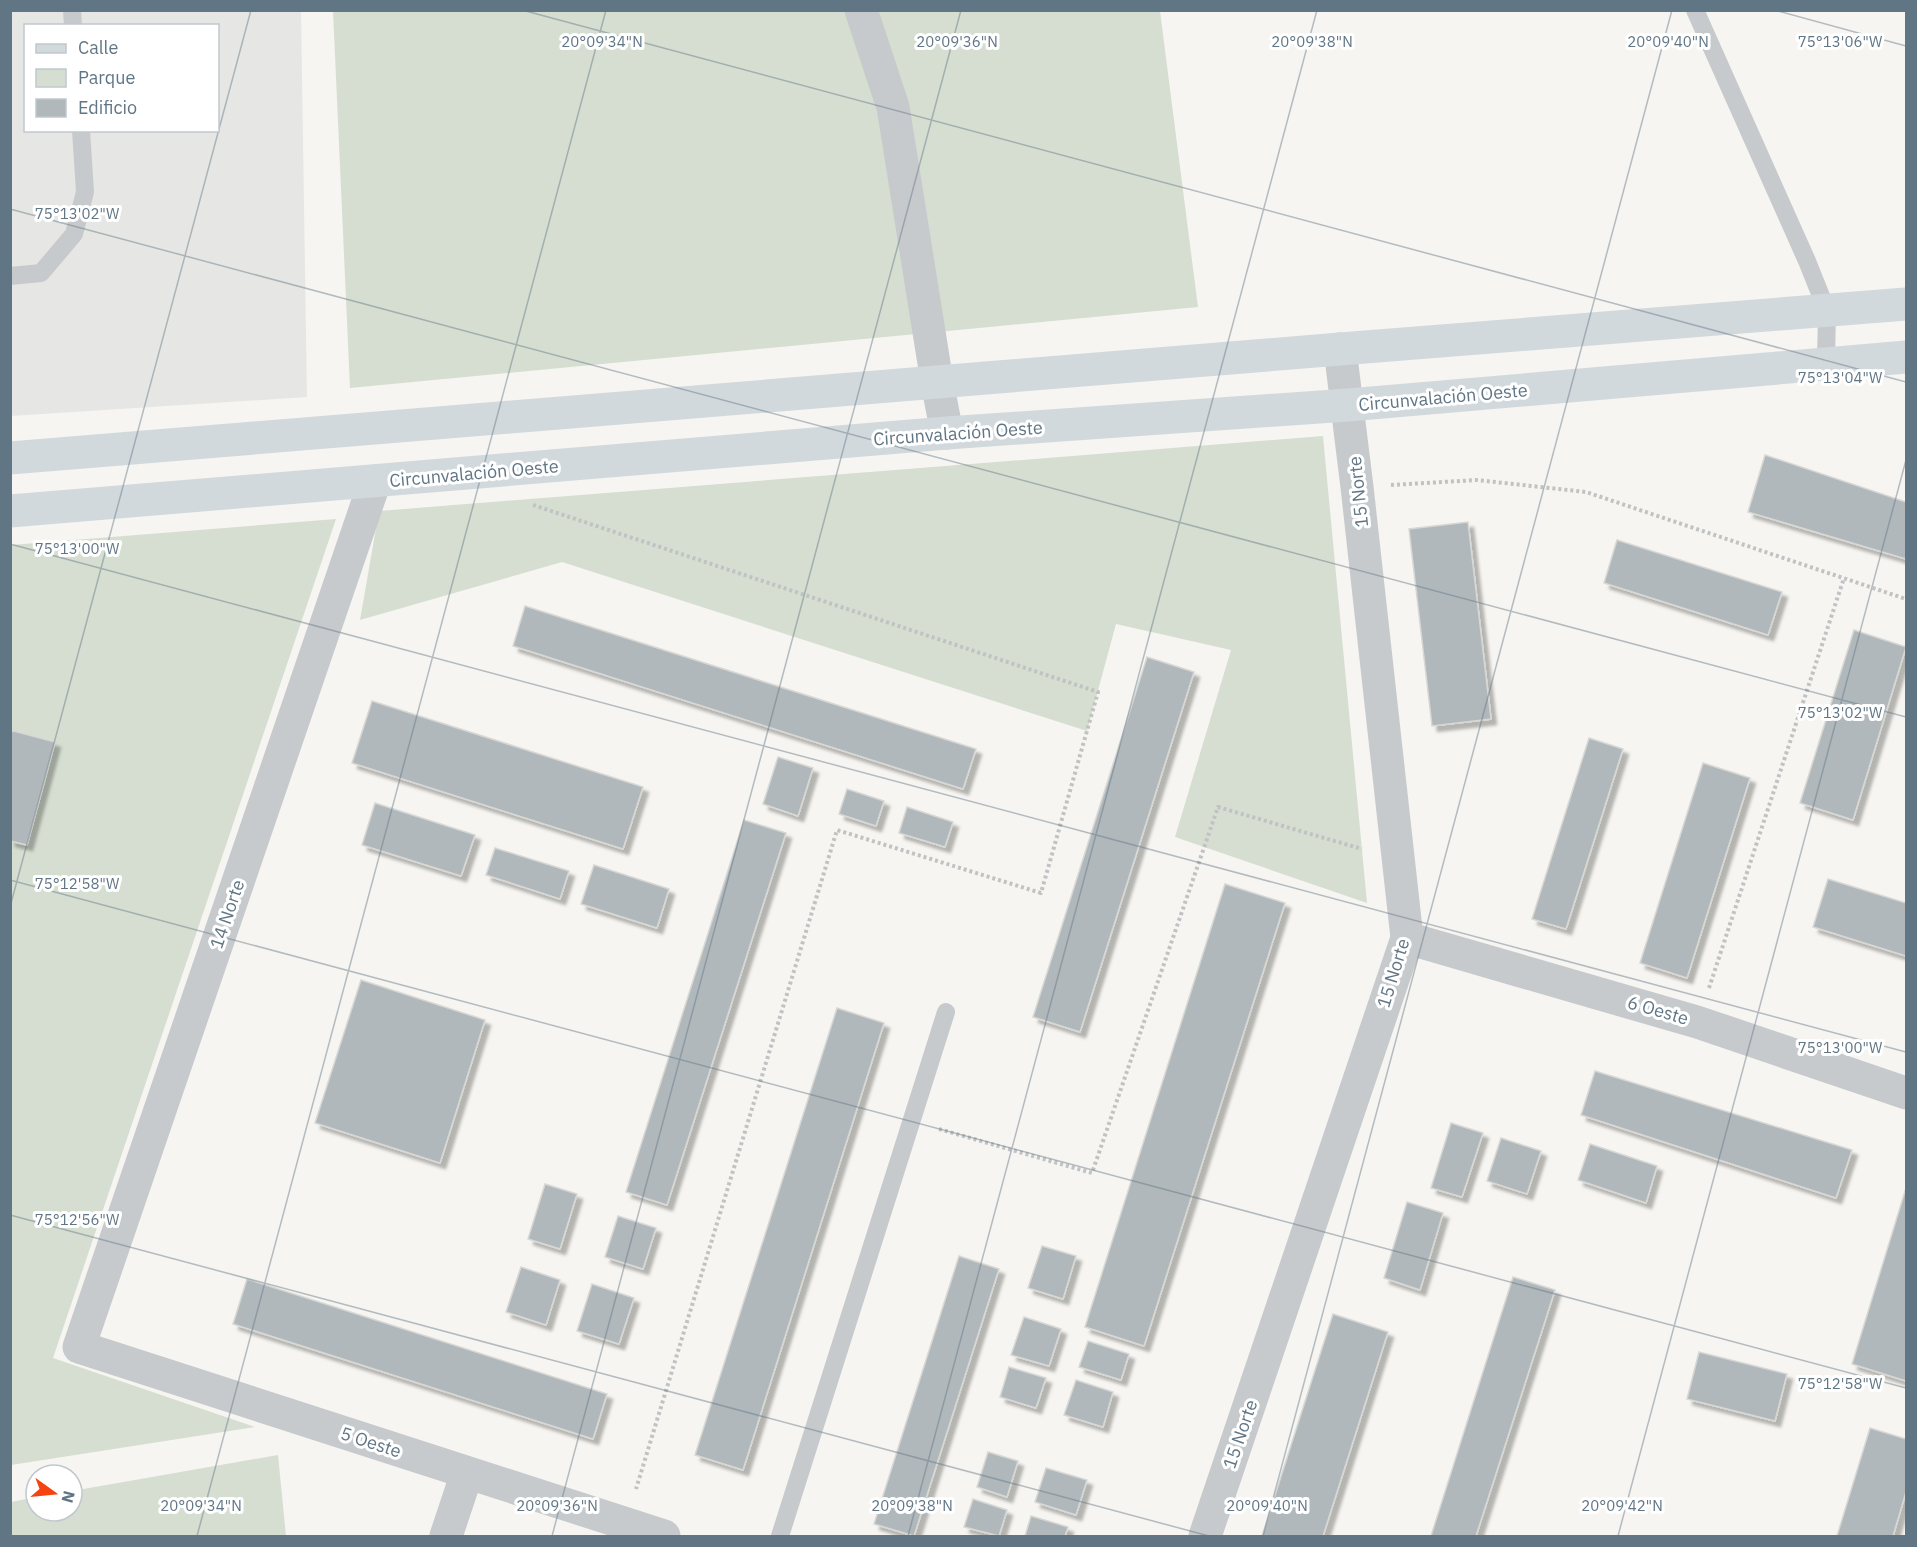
<svg xmlns="http://www.w3.org/2000/svg" width="1917" height="1547" font-family="'IBM Plex Sans',sans-serif">
<style>
.built{fill:#e6e7e4;fill-rule:evenodd}
.green{fill:#d6ded1}
.building{fill:#b0b8bc;stroke:#d7d7d4;stroke-width:1.5;filter:url(#shadow)}
.lines{fill:none;stroke-linecap:round;stroke-linejoin:round}
.path{stroke:#c0c2c3;stroke-width:4;stroke-dasharray:3 3;stroke-linecap:butt}
.lane{stroke:#c7cacd;stroke-width:18}
.street{stroke:#c7cacd;stroke-width:33}
.primary{stroke:#d2d9dd;stroke-width:33}
.ticks{fill:none;stroke:#617685;stroke-width:1.5;stroke-opacity:0.45}
.labels{text-anchor:middle;dominant-baseline:central;stroke-width:6;stroke-linejoin:round;paint-order:stroke}
.street-label{font-size:18px;fill:#617685;stroke:#fff}
.ticks-label{font-size:15px;text-anchor:middle;fill:#617685;stroke:#fff;stroke-width:6;stroke-linejoin:round;paint-order:stroke}
</style>
<defs>
<filter id="shadow"><feDropShadow dx="5.5" dy="5.5" stdDeviation="1.5" flood-color="#0004"/></filter>
</defs>
<rect width="100%" height="100%" fill="#f6f5f1"/>
<!-- built -->
<path class="built" d="M11 11H301L307 397 11 416ZM26 26H218V130H26Z"/>
<!-- green -->
<path class="green" d="M333 11H1160L1198 307 350 388Z
M1323 436 1367 903 1175 837 1231 650 1116 624 1087 731 562 562 360 620 379 511Z
M336 519 53 1358 255 1427 11 1465V545Z
M278 1455 286 1536H11V1502L36 1497V1511H72V1491Z"/>
<!-- building -->
<path class="building" d="M1765 455 1906 502V559L1748 512Z
M1468 522 1491 719 1432 726 1409 529Z
M1617 540 1782 592 1768 635 1604 583Z
M525 606 976 749 963 789 513 646Z
M1854 630 1906 647 1853 820 1800 803Z
M1147 657 1194 672 1080 1032 1033 1017Z
M372 701 643 787 623 849 352 763Z
M10 730 55 742 27 845 10 841Z
M1589 738 1623 749 1566 929 1532 919Z
M778 757 813 768 798 816 763 804Z
M1703 763 1750 778 1687 978 1640 963Z
M847 789 884 801 876 826 839 814Z
M375 803 475 835 461 876 362 845Z
M907 807 953 822 945 847 899 833Z
M744 820 786 833 667 1205 626 1192Z
M495 848 569 871 560 899 486 875Z
M594 865 669 889 657 928 581 904Z
M1828 879 1906 903V956L1813 927Z
M1225 884 1285 903 1144 1346 1085 1327Z
M361 980 485 1020 440 1163 315 1123Z
M837 1008 884 1023 743 1470 695 1455Z
M1595 1071 1852 1150 1836 1198 1581 1115Z
M1451 1123 1483 1133 1462 1197 1431 1188Z
M1501 1138 1541 1151 1527 1194 1487 1181Z
M1590 1144 1657 1166 1646 1203 1578 1180Z
M545 1184 577 1194 560 1249 528 1239Z
M1906 1188V1381L1852 1364Z
M1407 1202 1443 1213 1420 1290 1384 1278Z
M618 1216 656 1228 643 1269 605 1257Z
M1042 1246 1076 1256 1063 1299 1028 1288Z
M959 1256 999 1269 914 1536 874 1524Z
M521 1267 560 1280 546 1325 506 1312Z
M1513 1277 1555 1290 1476 1536H1431Z
M247 1279 607 1394 593 1439 233 1324Z
M592 1284 634 1298 619 1344 577 1331Z
M1333 1314 1388 1332 1323 1536H1262Z
M1024 1317 1061 1329 1049 1366 1011 1355Z
M1088 1341 1129 1354 1121 1380 1079 1367Z
M1699 1352 1787 1374 1775 1421 1687 1399Z
M1009 1367 1046 1378 1036 1408 1000 1397Z
M1076 1380 1113 1392 1103 1427 1064 1415Z
M1870 1428 1906 1439V1492L1893 1536H1837Z
M988 1452 1018 1461 1007 1497 977 1487Z
M1046 1468 1087 1480 1076 1515 1035 1502Z
M973 1499 1007 1510 999 1536 964 1527Z
M1031 1516 1068 1527 1065 1536H1025Z"/>
<g class="lines">
<!-- path -->
<path class="path" d="M1391 485 1477 480 1586 492 1906 599
M533 505 1098 692 1041 893 837 830 636 1489
M1709 988 1844 578
M939 1129 1092 1173 1218 807 1362 849"/>
<!-- lane -->
<path class="lane" d="M72 10 73 26
M1695 10 1807 261 1827 311 1826 363
M10 276 41 273 74 234 85 192 81 130
M780 1536 946 1012"/>
<!-- street -->
<path class="street" d="M861 10 893 107 937 382 947 433
M375 481 79 1347 664 1536
M1407 938 1697 1022 1906 1093
M446 1536 467 1473
M1205 1536 1407 938 1357 487 1340 349"/>
<!-- primary -->
<path class="primary" d="M10 458 1340 349 1906 304
M10 511 947 433 1348 405 1906 357"/>
</g>
<!-- ticks -->
<path class="ticks" d="M522 10 1906 382M1774 10 1906 46M10 209 1906 717M10 544 1906 1052M10 880 1906 1388M10 907 251 10M10 1215 1209 1536M197 1536 606 10M552 1536 961 10M908 1536 1317 10M1263 1536 1672 10M1618 1536 1906 460"/>
<g class="labels">
<!-- street labels -->
<g class="street-label">
<text transform="translate(1443 397) rotate(-5)">Circunvalación Oeste</text>
<text transform="translate(958 433) rotate(-4)">Circunvalación Oeste</text>
<text transform="translate(474 473) rotate(-5)">Circunvalación Oeste</text>
<text transform="translate(1358 492) rotate(-96)">15 Norte</text>
<text transform="translate(227 914) rotate(-71)">14 Norte</text>
<text transform="translate(1393 973) rotate(-73)">15 Norte</text>
<text transform="translate(1658 1010) rotate(16)">6 Oeste</text>
<text transform="translate(1240 1434) rotate(-71)">15 Norte</text>
<text transform="translate(371 1442) rotate(18)">5 Oeste</text>
</g>
</g>
<g class="ticks-label">
<text x="602" y="47">20°09'34"N</text>
<text x="957" y="47">20°09'36"N</text>
<text x="1312" y="47">20°09'38"N</text>
<text x="1668" y="47">20°09'40"N</text>
<text x="1840" y="47">75°13'06"W</text>
<text x="77" y="219">75°13'02"W</text>
<text x="1840" y="383">75°13'04"W</text>
<text x="77" y="554">75°13'00"W</text>
<text x="1840" y="718">75°13'02"W</text>
<text x="77" y="889">75°12'58"W</text>
<text x="1840" y="1053">75°13'00"W</text>
<text x="77" y="1225">75°12'56"W</text>
<text x="1840" y="1389">75°12'58"W</text>
<text x="201" y="1511">20°09'34"N</text>
<text x="557" y="1511">20°09'36"N</text>
<text x="912" y="1511">20°09'38"N</text>
<text x="1267" y="1511">20°09'40"N</text>
<text x="1622" y="1511">20°09'42"N</text>
</g>
<!-- border -->
<rect width="1917" height="1547" fill="none" stroke="#617685" stroke-width="24"/>
<!-- legend -->
<rect x="24" y="24" width="195" height="108" fill="#ffffff" stroke="#c0c8ce" stroke-width="1.5"/>
<rect x="36" y="44" width="30" height="9" fill="#d2d9dd" stroke="#c0c8ce" stroke-width="1.5"/>
<text x="78" y="54" font-size="18" fill="#617685">Calle</text>
<rect x="36" y="69" width="30" height="18" fill="#d6ded1" stroke="#c0c8ce" stroke-width="1.5"/>
<text x="78" y="84" font-size="18" fill="#617685">Parque</text>
<rect x="36" y="99" width="30" height="18" fill="#b0b8bc" stroke="#c0c8ce" stroke-width="1.5"/>
<text x="78" y="114" font-size="18" fill="#617685">Edificio</text>
<!-- north arrow -->
<g transform="translate(54 1493) rotate(105)"><circle r="28" fill="#ffffff" stroke="#c0c8ce" stroke-width="1.5"/>
<path d="M0-4.5L10 22L0 15L-10 22Z" fill="#f54311"/>
<text y="-9" font-size="16" font-weight="bold" text-anchor="middle" fill="#617685">N</text>
</g>
</svg>
